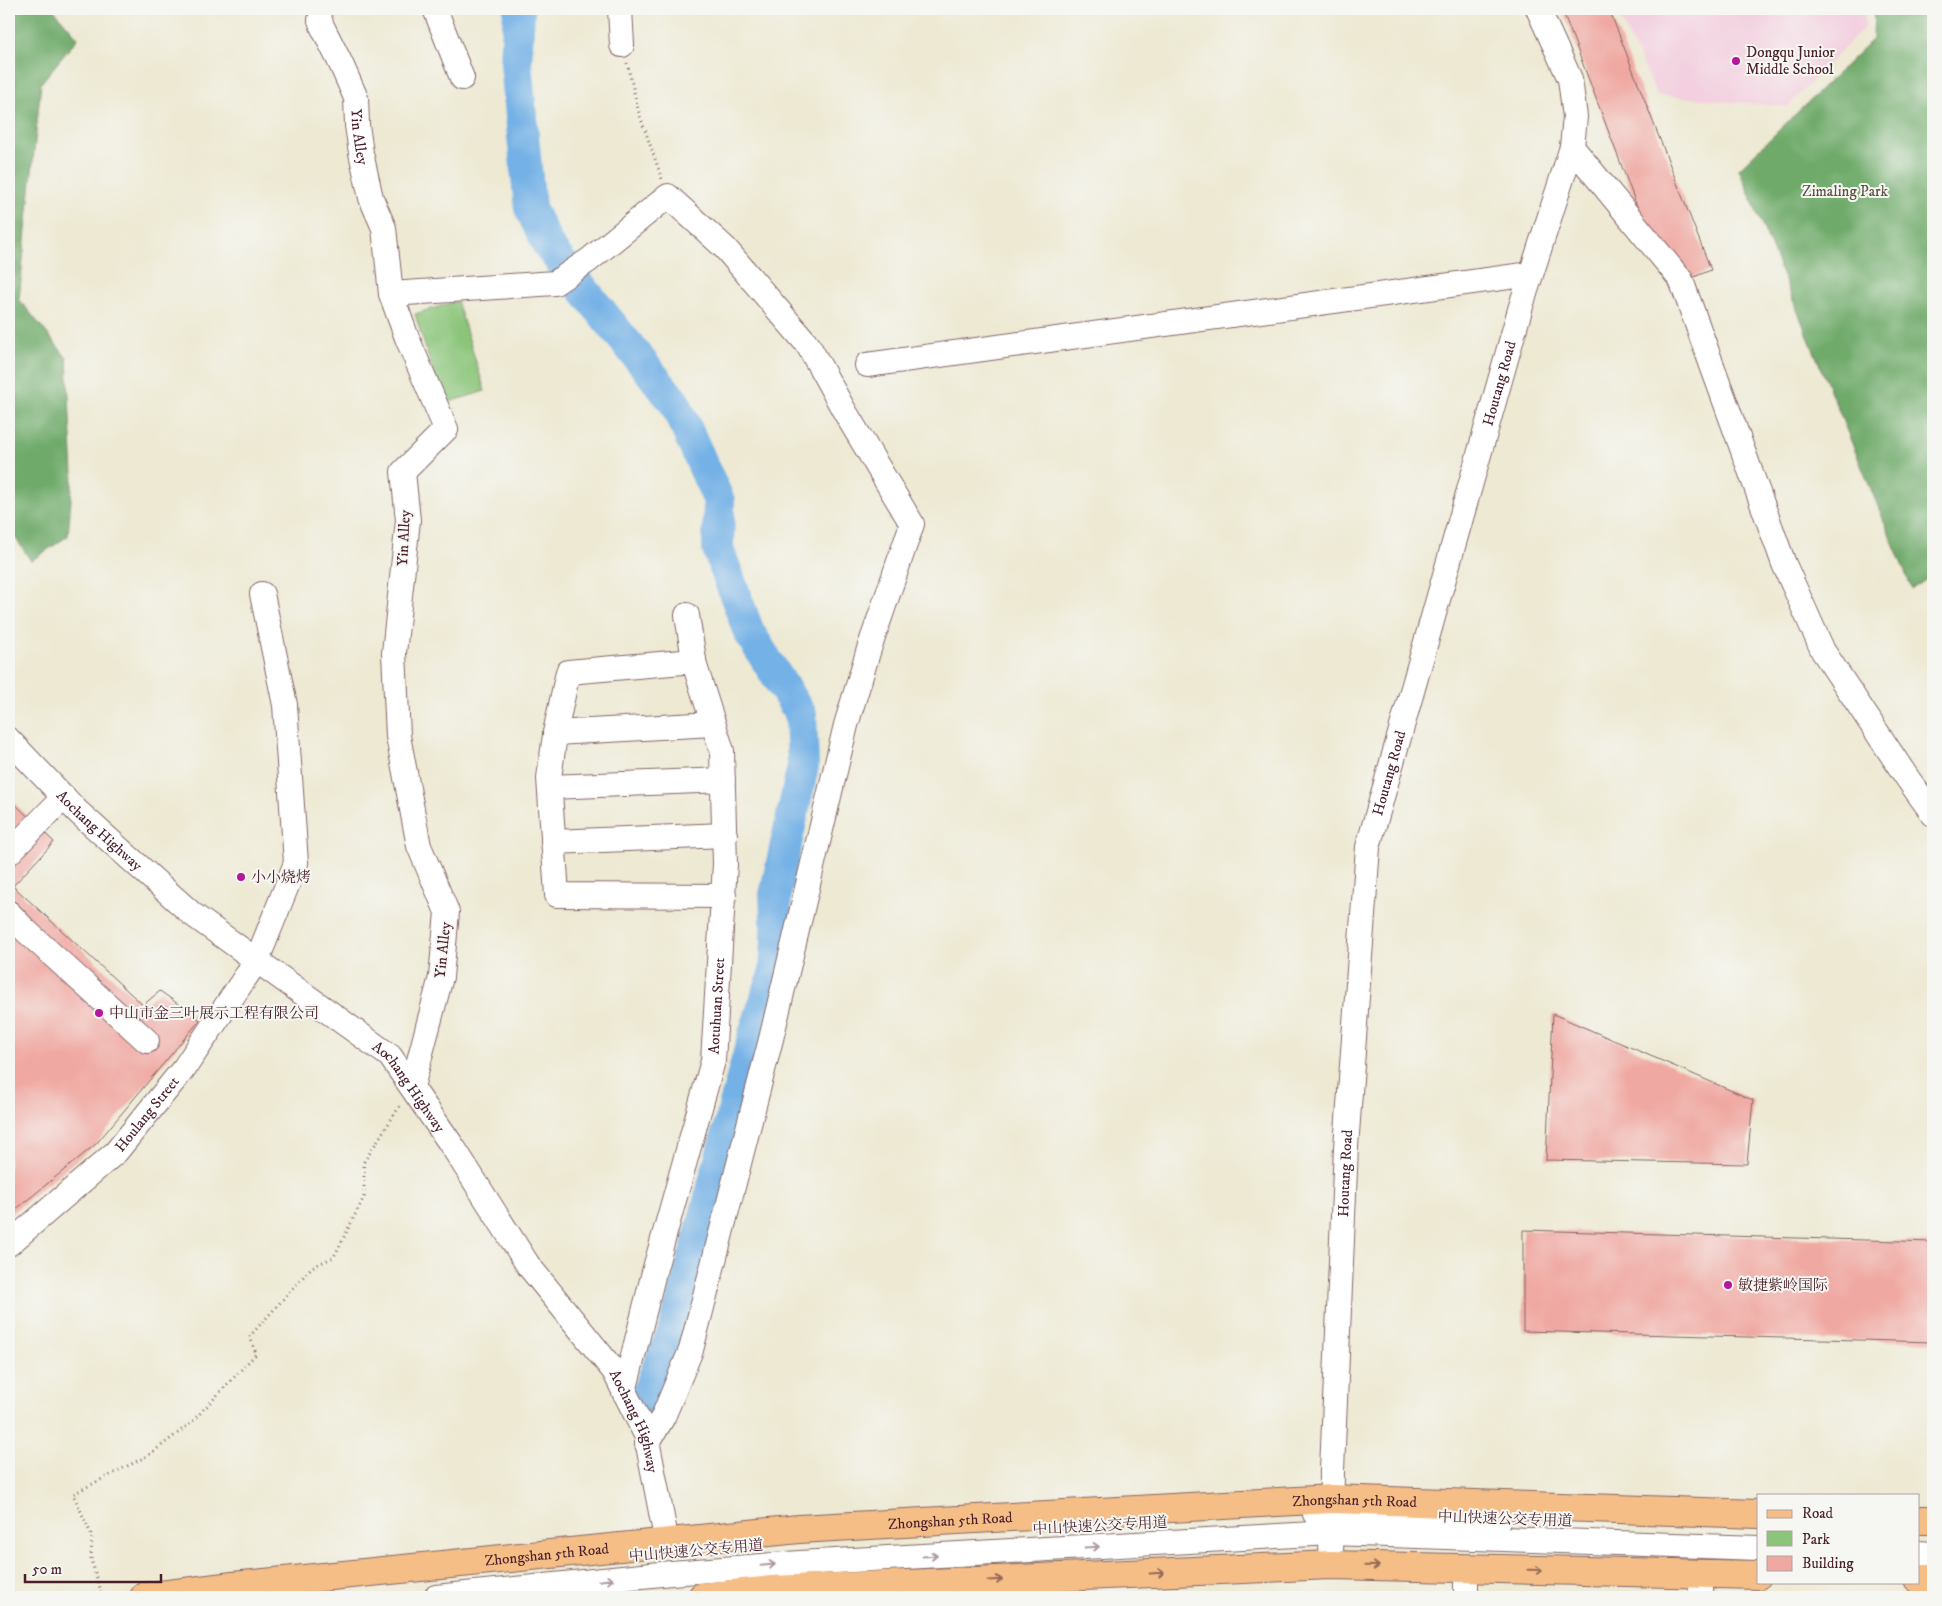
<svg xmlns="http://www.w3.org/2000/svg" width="1942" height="1606" font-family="'IM FELL DW Pica','Noto Serif SC',serif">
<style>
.built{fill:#f3cfdf}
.green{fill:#8bc57a;stroke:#6a7252}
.forest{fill:#70aa6a;stroke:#5d644a}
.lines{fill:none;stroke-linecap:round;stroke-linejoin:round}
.river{stroke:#73b1e6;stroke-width:32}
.building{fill:#f0a8a2}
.minor-casing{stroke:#836666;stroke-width:26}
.major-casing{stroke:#836666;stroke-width:30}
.path{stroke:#836666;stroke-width:3;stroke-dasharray:1 4;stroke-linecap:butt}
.minor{stroke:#fff;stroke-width:24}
.major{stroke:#f6be87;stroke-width:28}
.oneway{stroke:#ae9aa0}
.oneway2{stroke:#976754}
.poi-dot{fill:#b5179e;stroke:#f6f6f2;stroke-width:2}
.labels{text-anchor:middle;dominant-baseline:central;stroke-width:4;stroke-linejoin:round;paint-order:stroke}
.poi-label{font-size:15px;fill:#4a1f2b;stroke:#f6f6f2;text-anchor:start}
.street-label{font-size:15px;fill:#4a1f2b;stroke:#f6f6f2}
.park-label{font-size:15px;fill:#5e5143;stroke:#f6f6f2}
</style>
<rect width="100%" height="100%" fill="#f6f6f2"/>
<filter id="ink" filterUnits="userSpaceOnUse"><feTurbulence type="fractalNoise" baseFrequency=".02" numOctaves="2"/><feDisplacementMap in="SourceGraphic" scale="10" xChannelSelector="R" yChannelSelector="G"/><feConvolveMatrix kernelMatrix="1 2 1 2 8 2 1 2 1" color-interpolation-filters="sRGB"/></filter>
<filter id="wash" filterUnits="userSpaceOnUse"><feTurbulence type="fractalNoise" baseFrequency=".0096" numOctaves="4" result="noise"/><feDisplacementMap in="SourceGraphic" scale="20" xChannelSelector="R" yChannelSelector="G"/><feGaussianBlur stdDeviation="1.12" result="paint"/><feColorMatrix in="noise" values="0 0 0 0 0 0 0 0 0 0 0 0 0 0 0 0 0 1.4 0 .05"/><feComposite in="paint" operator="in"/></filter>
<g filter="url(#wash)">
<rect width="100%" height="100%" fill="#ede9d3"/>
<!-- built -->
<path class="built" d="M1616 9H1865V27L1787 107 1657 95Z"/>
<!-- green -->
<path class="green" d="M457 301 485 391 443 404 415 314Z"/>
<!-- forest -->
<path class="forest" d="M9 9H53L78 38 41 83 19 299 67 358 73 475 68 536 31 561 9 528Z
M1874 9H1933V575L1912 589 1739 169 1873 39Z"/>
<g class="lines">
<!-- river -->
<path class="river" d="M519 9 516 64 530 208 549 247 675 403 719 501 718 549 749 632 801 715 803 766 775 895 777 941 775 972 754 1034 675 1328 645 1398"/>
</g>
<g id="blocks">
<!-- building -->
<path class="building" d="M1562 9H1609L1711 270 1689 279 1638 209Z
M9 798 54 842 13 886 143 1005 160 991 200 1020 96 1144 9 1215Z
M1553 1014 1753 1100 1747 1164 1546 1160Z
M1523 1230 1933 1242V1342L1523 1331Z"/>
</g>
</g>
<g filter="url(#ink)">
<use href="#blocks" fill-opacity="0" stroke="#836666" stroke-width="1"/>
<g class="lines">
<defs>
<g id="minor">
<path d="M435 9 462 78"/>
<path d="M620 9 622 45"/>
<path id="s1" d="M320 20 322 26 341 64 356 98 357 125 361 153 371 198 384 228 391 294 407 338 446 429 403 472 408 520 394 653 398 736 419 846 447 912 441 977 412 1087"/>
<path d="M1572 147 1681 280 1784 564 1823 651 1908 779 1933 814"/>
<path d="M391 294 555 283 589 260 668 196 725 248 808 345 845 412 912 524 869 649 846 725 771 1039 691 1350 663 1417 647 1444"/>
<path d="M867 365 1531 274"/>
<path d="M694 661 568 672 556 728 549 778 557 895 724 896"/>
<path d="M555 733 713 724"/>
<path id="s2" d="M9 740 78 812 192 914 390 1056 453 1147 528 1265 614 1371 646 1435 667 1543"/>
<path d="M550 787 723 780"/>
<path d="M553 842 725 835"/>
<path d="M9 853 64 797"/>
<path d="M9 913 25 930 147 1041"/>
<path id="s3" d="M9 1244 116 1152 185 1067 257 960 296 863 285 705 262 594"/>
<path id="s4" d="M624 1392 655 1268 713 1061 725 864 722 751 695 666 687 615"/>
<path d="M1315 1514 1499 1519"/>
<path d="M1918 1553 1933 1554"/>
<path id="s5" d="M1331 1565 1332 1470 1346 1147 1368 847 1521 306 1572 147 1575 117 1570 79 1538 9"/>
<path d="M436 1597 671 1573 800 1563 1331 1533 1758 1548"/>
<path d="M1466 1597V1568"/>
<path d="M1701 1597V1573"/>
</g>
<g id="major">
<path d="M1918 1520H1933"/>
<path d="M1918 1579H1933"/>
<path id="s6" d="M144 1597 233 1586 799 1529 1332 1499 1758 1514"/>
<path d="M702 1597 772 1590 1331 1565 1758 1575"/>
</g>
</defs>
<!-- minor casing -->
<use href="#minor" class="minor-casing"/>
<!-- major casing -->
<use href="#major" class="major-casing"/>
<!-- path -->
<path class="path" d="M627 63 639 113 662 179
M103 1597 91 1560 92 1536 73 1494 149 1455 191 1423 256 1354 250 1336 312 1267 334 1257 364 1197V1162L401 1104"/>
<!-- minor -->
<use href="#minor" class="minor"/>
<!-- major -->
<use href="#major" class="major"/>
</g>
<!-- one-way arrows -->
<defs><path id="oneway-shaft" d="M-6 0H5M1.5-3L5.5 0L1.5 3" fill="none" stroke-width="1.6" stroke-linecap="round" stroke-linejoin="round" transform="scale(1.25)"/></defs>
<g class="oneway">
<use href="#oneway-shaft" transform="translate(1092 1547) rotate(-3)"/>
<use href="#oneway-shaft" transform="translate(930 1556) rotate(-3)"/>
<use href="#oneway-shaft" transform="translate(768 1565) rotate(-5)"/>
<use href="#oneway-shaft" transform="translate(606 1580) rotate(-6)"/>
</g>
<g class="oneway2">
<use href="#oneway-shaft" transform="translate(1372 1566) rotate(1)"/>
<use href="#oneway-shaft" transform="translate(1535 1570) rotate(1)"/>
<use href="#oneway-shaft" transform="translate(1157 1573) rotate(-3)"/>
<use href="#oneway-shaft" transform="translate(995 1580) rotate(-3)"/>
</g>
</g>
<!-- markers -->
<g class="poi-dot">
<circle cx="1736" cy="61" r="5"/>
<circle cx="241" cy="877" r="5"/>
<circle cx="99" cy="1013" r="5"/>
<circle cx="1728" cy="1285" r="5"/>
</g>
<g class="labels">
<!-- poi labels -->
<g class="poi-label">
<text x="1746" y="52">Dongqu Junior<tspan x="1746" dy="17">Middle School</tspan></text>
<text x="251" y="877">小小烧烤</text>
<text x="109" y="1013">中山市金三叶展示工程有限公司</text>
<text x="1738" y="1285">敏捷紫岭国际</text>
</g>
<!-- street labels -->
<g class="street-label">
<text stroke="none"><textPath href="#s1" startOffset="125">Yin Alley</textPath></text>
<text stroke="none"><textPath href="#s5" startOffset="1201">Houtang Road</textPath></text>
<text transform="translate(404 538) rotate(-87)">Yin Alley</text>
<text stroke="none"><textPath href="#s5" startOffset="796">Houtang Road</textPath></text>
<text stroke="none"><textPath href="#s2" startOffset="128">Aochang Highway</textPath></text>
<text transform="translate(443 950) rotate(-84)">Yin Alley</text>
<text stroke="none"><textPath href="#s4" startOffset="398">Aotuhuan Street</textPath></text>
<text stroke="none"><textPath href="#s2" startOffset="532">Aochang Highway</textPath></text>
<text stroke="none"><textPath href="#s3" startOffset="190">Houlang Street</textPath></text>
<text stroke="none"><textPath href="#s5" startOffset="392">Houtang Road</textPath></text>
<text stroke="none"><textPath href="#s2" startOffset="938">Aochang Highway</textPath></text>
<text stroke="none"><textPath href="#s6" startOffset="1215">Zhongshan 5th Road</textPath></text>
<text transform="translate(1505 1519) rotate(2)">中山快速公交专用道</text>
<text stroke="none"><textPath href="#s6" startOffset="810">Zhongshan 5th Road</textPath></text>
<text transform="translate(1100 1526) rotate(-3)">中山快速公交专用道</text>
<text transform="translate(696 1551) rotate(-5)">中山快速公交专用道</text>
<text stroke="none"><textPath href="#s6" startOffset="405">Zhongshan 5th Road</textPath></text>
</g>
<!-- park labels -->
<g class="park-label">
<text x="1845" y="191">Zimaling Park</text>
</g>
</g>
<!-- margin -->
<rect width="1942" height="1606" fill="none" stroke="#f6f6f2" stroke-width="30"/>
<!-- legend -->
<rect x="1757" y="1494" width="162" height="90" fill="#f6f6f2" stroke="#b1a0a2"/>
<rect x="1767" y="1510" width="25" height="8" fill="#f6be87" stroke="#b1a0a2"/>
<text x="1802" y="1518" font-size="15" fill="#4a1f2b">Road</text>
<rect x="1767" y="1531" width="25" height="15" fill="#8bc57a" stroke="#b1a0a2"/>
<text x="1802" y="1544" font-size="15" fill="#4a1f2b">Park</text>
<rect x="1767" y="1556" width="25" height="15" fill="#f0a8a2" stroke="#b1a0a2"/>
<text x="1802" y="1568" font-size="15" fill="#4a1f2b">Building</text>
<!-- scale -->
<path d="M25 1574v8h136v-8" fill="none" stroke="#4a1f2b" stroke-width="2.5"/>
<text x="32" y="1574" font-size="15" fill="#4a1f2b" stroke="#f6f6f2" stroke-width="4" paint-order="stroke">50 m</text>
</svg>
